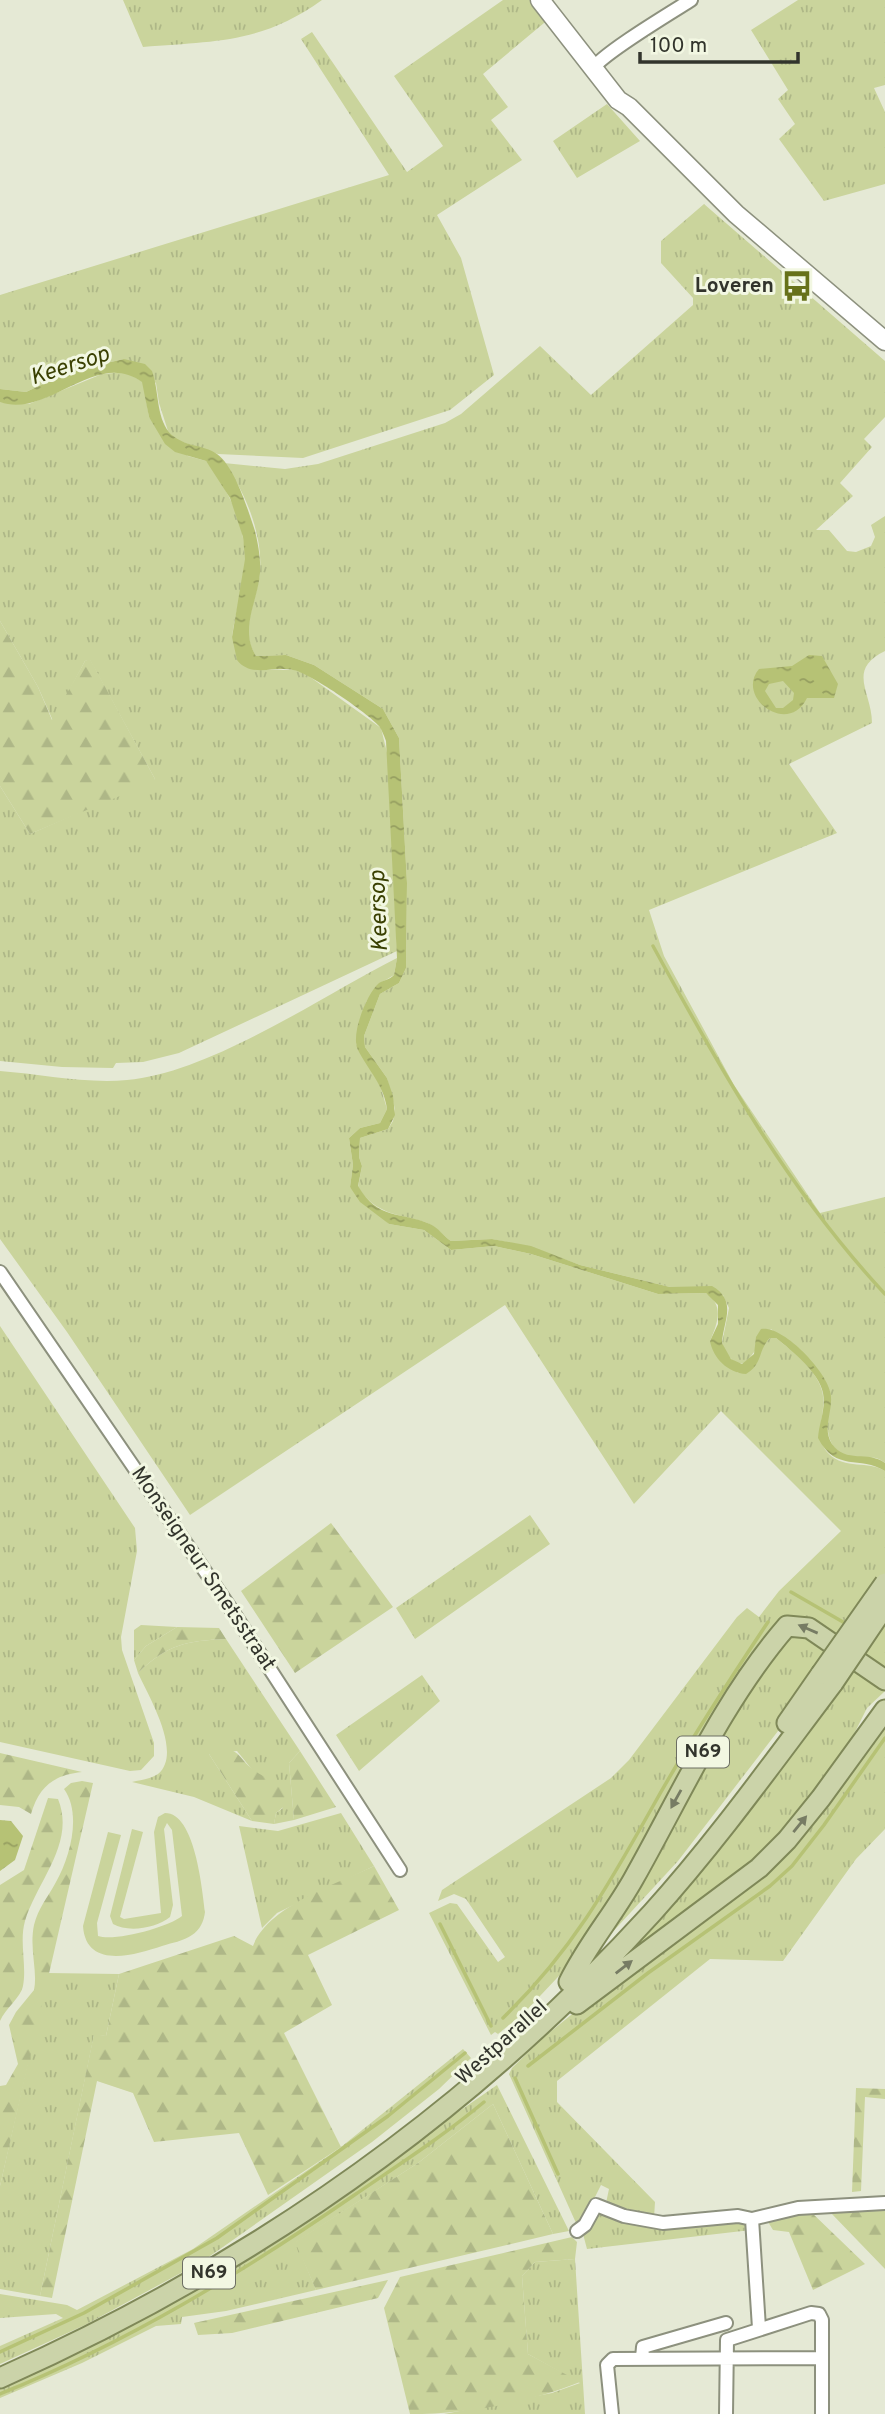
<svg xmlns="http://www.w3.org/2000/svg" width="885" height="2414" font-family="Overpass,sans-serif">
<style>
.grass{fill:url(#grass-tufts)}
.forest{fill:url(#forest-firs)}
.garden{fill:#cad49c}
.water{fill:url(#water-ripples);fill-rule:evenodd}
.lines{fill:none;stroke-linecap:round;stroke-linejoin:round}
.stream{stroke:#b6c275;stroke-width:3.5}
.street-casing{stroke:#8d917e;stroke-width:16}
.secondary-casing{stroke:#8d917e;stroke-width:21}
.primary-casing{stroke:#7f8858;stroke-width:23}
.street{stroke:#fff;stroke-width:12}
.secondary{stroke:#fff;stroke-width:18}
.primary{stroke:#cbd3a9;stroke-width:19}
.primary-bridge-casing{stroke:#7f8858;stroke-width:23;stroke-linecap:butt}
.primary-bridge{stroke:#cbd3a9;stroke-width:19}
.oneway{fill:#777c64}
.labels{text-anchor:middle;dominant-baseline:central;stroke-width:6;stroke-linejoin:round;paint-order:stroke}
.shield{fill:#f2f7e2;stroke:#6c6e63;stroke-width:2}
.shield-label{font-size:19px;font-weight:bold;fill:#32342c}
.poi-label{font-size:21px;font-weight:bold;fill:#32342c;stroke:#f2f7e2;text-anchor:end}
.street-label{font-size:21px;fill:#32342c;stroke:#f2f7e2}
.water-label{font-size:23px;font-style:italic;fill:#3a4002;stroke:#f2f7e2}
</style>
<defs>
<pattern id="grass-tufts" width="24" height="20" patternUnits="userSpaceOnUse" patternTransform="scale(1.75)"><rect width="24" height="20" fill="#cad49c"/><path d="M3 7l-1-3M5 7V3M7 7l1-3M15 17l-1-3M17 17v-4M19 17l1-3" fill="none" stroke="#aeb787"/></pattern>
<pattern id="forest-firs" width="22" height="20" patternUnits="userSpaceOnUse" patternTransform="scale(1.75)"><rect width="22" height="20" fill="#cad49c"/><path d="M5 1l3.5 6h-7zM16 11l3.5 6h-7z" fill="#aeb787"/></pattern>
<pattern id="water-ripples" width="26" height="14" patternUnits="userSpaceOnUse" patternTransform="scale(1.75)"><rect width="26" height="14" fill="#b6c275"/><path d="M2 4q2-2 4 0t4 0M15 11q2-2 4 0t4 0" fill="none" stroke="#959e60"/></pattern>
</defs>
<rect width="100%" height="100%" fill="#e5e9d5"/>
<!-- grass -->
<path class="grass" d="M123 0H322C261 44 214 41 143 47Z
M503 0H535L550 18 483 74 508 107 491 120 522 160 437 215 461 258 494 375 450 410 303 458 218 454 177 440 168 431 159 403 156 383 124 359 71 371 26 392 0 389V295L389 175 301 39 312 32 407 172 443 146 394 76Z
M798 0H885V85L874 88 885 112V184L824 201 779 139 795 124 778 99 788 90 751 30Z
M607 104 640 141 577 178 553 141Z
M704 204 885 361V417L864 439 872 447 840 483 853 496 816 530H829L847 551 856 552 871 546 875 537 871 525 885 516V651C846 670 872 692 872 723L789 764 837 833 649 910 664 956 734 1085 820 1213 885 1197V1463C874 1454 866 1459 853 1457 819 1452 828 1415 830 1391L771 1329 746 1363C733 1366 726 1354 722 1343L729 1308 723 1295 670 1287 580 1265 531 1247 492 1239 451 1241C442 1235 436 1226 425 1222 397 1214 375 1214 358 1187L362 1166 359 1157 360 1138 388 1129 393 1121 395 1109 387 1078 365 1047 364 1036 380 994 399 983 406 968 407 883 399 738 383 709 314 665 286 655 256 656C238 629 258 600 260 571 263 535 245 491 224 463L285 469 318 464 445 423 461 414 540 346 591 395 693 305V298L661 263V241Z
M126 372 143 382 149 417 188 456 206 461C228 489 246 525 245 562 244 587 235 612 232 637L262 670H295L306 674 381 728 388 757 397 951 179 1053 143 1062 116 1063 113 1068 62 1067 0 1061V786L30 834 155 779 90 660 85 661 53 721 38 687 0 621V402L29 404 102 374Z
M397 958 394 975 379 984 366 1002 359 1023 356 1044 380 1085 387 1109 380 1123 360 1128 349 1138 353 1165 350 1187 389 1224 424 1230 451 1250 494 1246 531 1254 658 1294 706 1293C725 1306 717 1324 710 1341L738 1373 770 1338H776C792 1351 817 1370 822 1391 828 1412 811 1436 829 1454 845 1470 868 1460 885 1471V1674L805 1618H793L573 1961 524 2013 498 2034 495 2032 491 2035 429 1913 450 1903 457 1904 498 1962 505 1957 466 1899 454 1894 438 1901 442 1890 611 1778 629 1760 737 1617 747 1608 759 1617 779 1591 841 1531 721 1411 634 1504 505 1305 190 1515 67 1332 0 1239V1071C41 1074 86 1084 127 1080 210 1073 322 996 397 958Z
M0 1326 135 1528 137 1551 121 1637 122 1650 154 1743V1756L141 1770 130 1771 0 1742Z
M530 1515 550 1544 415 1639 396 1608Z
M141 1625 177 1627 146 1646 134 1660V1630Z
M791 1633 817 1640 885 1689 884 1692 867 1708 838 1766 758 1861 610 1974 604 1967 846 1680 795 1709 678 1861 584 1963 718 1733Z
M226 1639 300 1751 289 1763 294 1820 274 1824 276 1813 283 1808 237 1751 209 1754 252 1821 194 1797 132 1782C140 1780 151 1779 158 1774 183 1753 149 1697 138 1673 168 1644 186 1641 226 1639Z
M422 1675 440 1701 359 1771 336 1735Z
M885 1718V1829L856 1859 783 1961 710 1959 557 2081V2102L655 2202 654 2218 606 2203 609 2189 601 2185 583 2221 576 2223 509 2074 512 2068 544 2037 608 1985 711 1910Z
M341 1813 374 1866 277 1913 262 1928 239 1826 278 1831Z
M48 1973 119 1974 106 2036 94 2035 40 2296 0 2289V2186Z
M463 2049 471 2058 439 2089 372 2142 203 2261 85 2325 0 2364V2346L63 2318 56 2314 0 2318V2294L67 2305 77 2310 193 2249 341 2147Z
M497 2085 569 2231 553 2234 493 2104 418 2163 296 2242 316 2290 226 2311 182 2317 181 2324 156 2326 82 2363 0 2398V2382L425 2135Z
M602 2213C650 2230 693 2228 743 2220L751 2230 587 2249 583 2234 597 2214Z
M575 2259 585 2414H444L552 2393 580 2383 528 2354 522 2276 535 2262Z"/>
<!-- forest -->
<path class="forest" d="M0 621 38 687 52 720 85 661 90 659 155 779 153 782 30 834 0 786Z
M331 1523 393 1607 295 1673 241 1591Z
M177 1627 219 1628 226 1639C186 1641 168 1644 138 1673L134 1660 146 1646Z
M217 1747C243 1750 237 1758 254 1770 269 1782 284 1780 287 1804L276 1813 274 1824 252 1821 209 1754 211 1748Z
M300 1751 336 1807 294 1820 289 1763Z
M0 1753 82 1772C53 1775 39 1787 31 1814L19 1807 0 1805Z
M82 1781 93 1783 0 2186V2086L6 2085 18 2064 9 2025 16 2012 34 1990C38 1971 29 1949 34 1925 38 1908 48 1897 56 1882 70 1857 82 1814 64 1789L71 1783Z
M48 1798 58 1799C76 1843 37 1881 25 1921 19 1942 27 1965 23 1986 21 1997 5 2009 0 2021V1885L24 1870Z
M374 1866 399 1910 308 1955 332 2005 284 2033 341 2147 268 2195 239 2133 154 2142 133 2093 97 2081 52 2298 40 2296 94 2034 106 2036 119 1974 234 1936 253 1946C268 1906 337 1884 374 1866Z
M856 2088 885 2089V2099L865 2097 861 2191 852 2192Z
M493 2104 553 2234 316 2290 295 2242 418 2163Z
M885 2207V2269L831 2213Z
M810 2211 865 2264 813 2290 789 2232 773 2230 765 2217Z
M572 2237 577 2242 575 2259 535 2262 522 2276 528 2354 580 2382C528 2403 466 2414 410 2414L384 2308 400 2277Z
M388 2280 378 2298 232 2333 198 2335 194 2323Z"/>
<!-- garden -->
<path class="garden" d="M165 1813C195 1813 202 1888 205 1912 204 1921 200 1930 192 1935 184 1941 171 1943 162 1946 135 1955 86 1970 83 1926L108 1832 121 1835 97 1923 98 1936C114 1942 169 1927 182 1916L172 1830 167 1823 164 1829 173 1905 170 1917C157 1928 128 1933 113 1924L110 1916 132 1829 143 1832 120 1917 124 1919 161 1913 154 1832 158 1817Z"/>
<!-- water -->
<path class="water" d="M124 359 145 364 152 371C159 390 156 416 169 432 182 447 203 444 217 454 235 467 248 510 255 531 258 544 261 559 260 573 258 601 239 629 256 656L286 655 314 665 383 709 399 738 407 883 406 968 399 983 380 994 364 1036 365 1047 387 1078 393 1096 395 1115 388 1129 360 1138 359 1157 362 1166 358 1186C379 1221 400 1211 430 1224 439 1228 443 1236 451 1241L492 1239 531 1246 580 1265 670 1287 712 1286C738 1301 723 1321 722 1343L731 1359 742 1364 754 1354 756 1337 761 1329C783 1325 825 1370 830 1391 835 1409 821 1427 832 1444 846 1464 868 1450 885 1463V1471C860 1455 836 1473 818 1438 819 1423 826 1409 823 1393 819 1372 792 1351 776 1338H770C758 1349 763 1365 746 1374 728 1373 713 1358 710 1341L718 1324V1305L706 1293 658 1294 531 1254 494 1246 451 1250 424 1230 389 1224 360 1202 350 1187 353 1165 349 1138 360 1128 380 1123 387 1109C384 1085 368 1070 358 1050 350 1035 367 993 379 983 384 980 389 980 394 975L397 958 386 741C384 736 382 730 379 726 368 713 308 672 293 670 273 666 251 678 237 660L232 637 245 559 243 537 230 498 206 461 175 452 165 444 149 417 142 382C96 348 48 419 0 402V389L26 392 71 371Z
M809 655 822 656 838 684 834 698H807C788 737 735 697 759 669L792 666ZM783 681 794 693 793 700 783 708H776L765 691 769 684Z
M0 1820 11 1821 23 1836 15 1860 0 1871Z"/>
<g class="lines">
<!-- stream -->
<path class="stream" d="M653 946C720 1069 789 1191 885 1294
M791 1592 843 1622
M440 1924 491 2026
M503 2018C571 1952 607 1888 653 1806 688 1743 728 1682 768 1622
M528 2066 648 1973 770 1886 792 1866 824 1825 885 1738
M515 2078 558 2174
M0 2352 84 2313 217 2238 388 2116 465 2053
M0 2394C128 2342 240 2274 353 2196 398 2165 442 2137 484 2102"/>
<defs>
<path id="street" d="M592 70C600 55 672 12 691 0
M0 1272 233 1612 400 1870
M752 2219 759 2328
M577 2231 585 2225 596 2205 624 2216 663 2223 738 2216 752 2219 798 2208 885 2203
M642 2358 643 2347 726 2323
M612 2414 607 2365 613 2359 822 2358
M726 2414 727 2340 811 2313 819 2314 822 2320V2414"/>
<path id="secondary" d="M540 0 618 100 629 107 736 214 885 341"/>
<path id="primary" d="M787 1723 821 1674
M569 1982C587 1945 614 1914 634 1878 682 1793 723 1700 787 1626L809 1628 885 1680
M577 2004 759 1868 787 1840 821 1798 885 1710
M0 2378C247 2268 469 2114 652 1913 717 1841 774 1761 833 1683"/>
</defs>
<!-- street casing -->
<use href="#street" class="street-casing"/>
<!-- secondary casing -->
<use href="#secondary" class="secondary-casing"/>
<!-- primary casing -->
<use href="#primary" class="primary-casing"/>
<!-- street -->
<use href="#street" class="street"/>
<!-- secondary -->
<use href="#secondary" class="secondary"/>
<!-- primary -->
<use href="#primary" class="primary"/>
<defs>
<path id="primary-bridge" d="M821 1674 885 1583
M833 1683 885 1606"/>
</defs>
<!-- primary-bridge casing -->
<use href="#primary-bridge" class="primary-bridge-casing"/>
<!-- primary-bridge -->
<use href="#primary-bridge" class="primary-bridge"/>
</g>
<!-- one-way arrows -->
<defs><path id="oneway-solid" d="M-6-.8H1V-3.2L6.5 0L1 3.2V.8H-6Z" transform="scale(1.75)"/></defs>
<g class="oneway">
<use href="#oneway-solid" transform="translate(808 1629) rotate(-157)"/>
<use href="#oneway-solid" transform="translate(676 1799) rotate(119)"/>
<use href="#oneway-solid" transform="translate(800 1824) rotate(-51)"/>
<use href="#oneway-solid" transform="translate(624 1967) rotate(-38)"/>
</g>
<!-- icons -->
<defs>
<symbol id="bus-bare" viewBox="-9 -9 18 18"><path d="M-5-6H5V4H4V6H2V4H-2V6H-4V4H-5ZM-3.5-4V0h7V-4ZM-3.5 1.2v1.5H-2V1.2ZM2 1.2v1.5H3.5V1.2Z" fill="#67711a" stroke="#f2f7e2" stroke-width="2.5" paint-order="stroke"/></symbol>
</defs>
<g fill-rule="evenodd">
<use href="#bus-bare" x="775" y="264" width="44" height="44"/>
</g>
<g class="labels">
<!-- shield labels -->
<g class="shield">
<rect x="677" y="1736.5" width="52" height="31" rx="5"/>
<rect x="183" y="2257.5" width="52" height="31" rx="5"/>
</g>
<g class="shield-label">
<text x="703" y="1752">N69</text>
<text x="209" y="2273">N69</text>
</g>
<!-- poi labels -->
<g class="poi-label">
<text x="774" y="286">Loveren</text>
</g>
<!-- street labels -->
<g class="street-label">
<text transform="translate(203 1569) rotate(56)">Monseigneur Smetsstraat</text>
<text transform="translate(502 2043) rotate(-42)">Westparallel</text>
</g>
<!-- water labels -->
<g class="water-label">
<text transform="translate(70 367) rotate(-18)">Keersop</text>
<text transform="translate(380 911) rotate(-92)">Keersop</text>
</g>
</g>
<!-- scale -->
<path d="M640 52v10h158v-10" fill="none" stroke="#32342c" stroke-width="3.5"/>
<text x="650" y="52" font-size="21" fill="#32342c" stroke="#f2f7e2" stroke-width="5" paint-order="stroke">100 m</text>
</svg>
